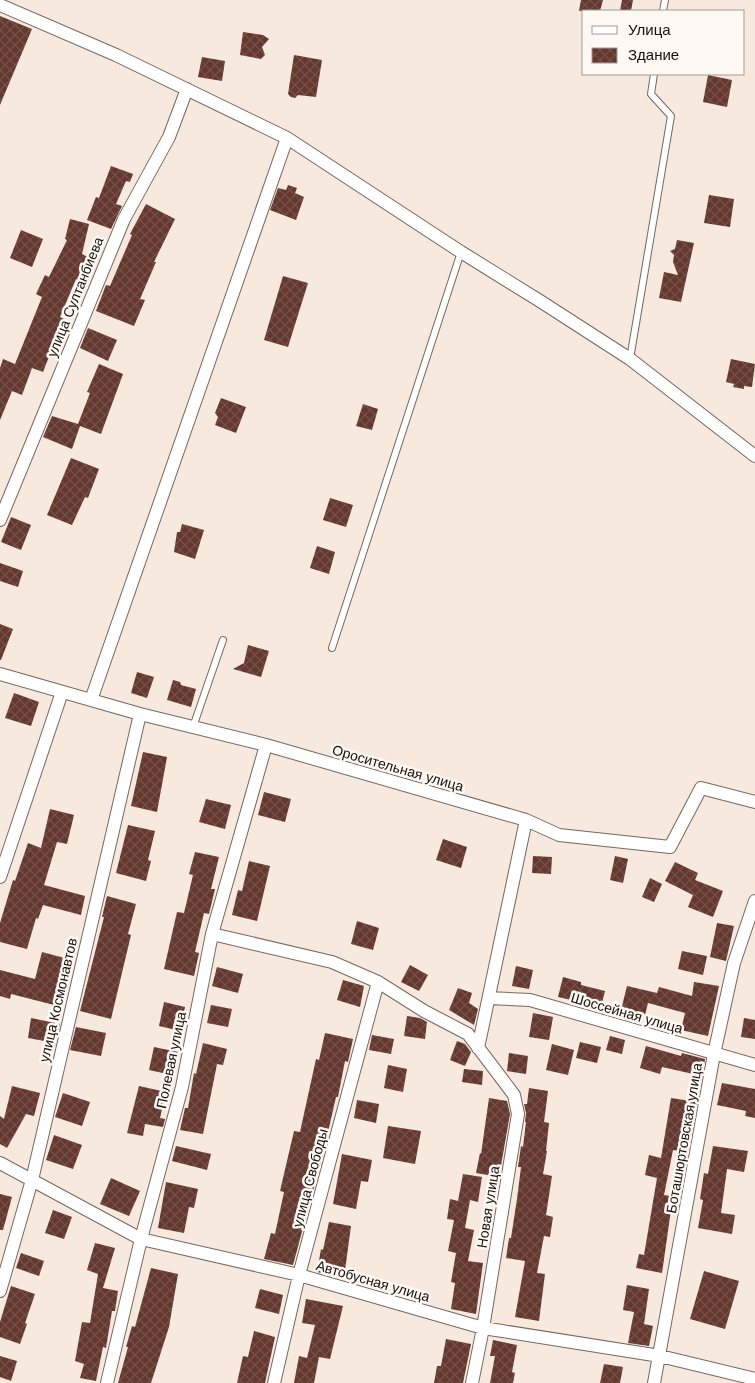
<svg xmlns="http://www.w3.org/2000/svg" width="755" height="1383" font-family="Arial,sans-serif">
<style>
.building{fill:url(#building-cross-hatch)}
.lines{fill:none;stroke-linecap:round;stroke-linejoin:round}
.service-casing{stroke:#75685f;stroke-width:8}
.minor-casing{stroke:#75685f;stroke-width:14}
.service{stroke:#fff;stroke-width:6}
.minor{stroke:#fff;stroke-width:12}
.labels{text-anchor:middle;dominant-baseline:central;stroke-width:5;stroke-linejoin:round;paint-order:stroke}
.street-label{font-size:14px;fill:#16110e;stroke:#fef8f4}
</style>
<defs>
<pattern id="building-cross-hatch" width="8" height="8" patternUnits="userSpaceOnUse" patternTransform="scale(1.25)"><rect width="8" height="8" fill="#64372f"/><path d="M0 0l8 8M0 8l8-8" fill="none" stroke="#75514a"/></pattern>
</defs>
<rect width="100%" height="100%" fill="#f8e9de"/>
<!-- building -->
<path class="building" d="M581 0H603L600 11H579Z
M622 0H633L631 11H620Z
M0 16 32 29 0 105Z
M243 32 263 35 269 39 262 47 265 55 261 59 240 55Z
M294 55 322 60 316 97 298 95 295 98 291 97 288 94Z
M202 57 225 61 222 81 198 77Z
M708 75 732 80 727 107 703 102Z
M111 166 133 174 130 182 126 181 116 204 122 206 111 229 87 220 96 197 99 198Z
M288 185 297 188 295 193 304 197 296 220 270 210 278 188 286 190Z
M709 195 734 199 730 227 704 223Z
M146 204 175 219 154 262H156L140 299 145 300 134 326 96 311 106 285 110 286 132 235 130 234Z
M70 219 89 224 82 254 92 259 81 281 76 279 60 317 66 320 58 340 56 339 43 372 32 368 22 395 12 391 0 420V368L3 359 15 364 42 297 36 294 45 275 49 277 67 240 65 239Z
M21 230 43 239 32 267 10 258Z
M677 240 694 243 681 302 659 298 664 272 678 275 673 262 674 255 670 251 675 249Z
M283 276 308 283 288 347 264 340Z
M88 328 117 340 108 361 80 348Z
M731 359 755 364 752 387 744 386V389L733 387 734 384 726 382Z
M99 364 123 374 101 434 80 426 72 449 43 437 52 416 78 424 90 393 87 392Z
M221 398 246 407 236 433 215 425 218 417 215 413Z
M363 404 378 409 372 430 356 426Z
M71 458 99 469 88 498 85 497 72 525 47 515Z
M330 498 353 505 346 527 323 520Z
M11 517 31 525 21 550 1 542Z
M182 524 204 530 195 559 174 552 177 532H180Z
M317 546 335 552 329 574 310 568Z
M0 563 23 571 18 587 0 581Z
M0 624 13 629 1 660H0Z
M248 645 269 651 261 677 233 669 244 663Z
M137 672 154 677 147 698 131 693Z
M173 680 180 682 181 685 196 689 191 707 167 700Z
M14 693 39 702 31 726 5 718Z
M143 752 167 757 157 812 131 806Z
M264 792 291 799 285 822 258 815Z
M206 799 231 805 225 829 199 822Z
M50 809 74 815 67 844 57 842 44 885 85 896 81 915 43 905 38 919 36 918 27 949 0 942V923L13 880 15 881 28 843 41 848Z
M128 825 155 831 148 860 151 861 146 881 116 873Z
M443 839 467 847 461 868 436 860Z
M195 852 219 857 211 889H215L209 914 204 913 195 952 199 953 194 976 164 969 177 912 184 913 193 875 189 874Z
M533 856 552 857 551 874 532 873Z
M615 856 628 859 623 883 610 880Z
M249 861 270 866 257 921 232 915 238 890 242 891Z
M675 862 698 873 695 880 723 891 713 917 688 907 693 895 665 881Z
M650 878 662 884 654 902 642 897Z
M107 896 136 904 128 934 131 935 111 1019 80 1011 104 917H102Z
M357 921 379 928 373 950 351 944Z
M717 923 734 926 726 961 710 957Z
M682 951 707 956 703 975 678 969Z
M42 952 72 960 62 1007 11 994 10 999 0 996V970L35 979Z
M410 965 428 975 419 991 401 982Z
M516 966 533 970 529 989 512 986Z
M217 967 243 974 238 993 212 986Z
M563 977 581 982V985L605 991 600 1011 579 1005 580 1002 558 997Z
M343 980 364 986 360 1007 337 1000Z
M694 982 719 986 708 1036 681 1030 685 1013 648 1003 645 1015 621 1010 627 986 657 993 659 987 692 996Z
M458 988 472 993 469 1003 478 1009 474 1025 449 1010Z
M164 1002 185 1007 180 1031 159 1026Z
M211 1005 232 1009 228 1027 207 1023Z
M533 1013 553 1017 549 1040 529 1037Z
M407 1016 420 1018 427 1022 425 1039 404 1036Z
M31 1018 60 1024 55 1043 28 1038Z
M744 1018 755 1020V1039L741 1037Z
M76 1027 106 1033 101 1056 70 1050Z
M325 1033 353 1039 348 1062 345 1061 338 1097H336L323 1154 293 1265 264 1259 271 1233 275 1234 284 1192 280 1191 294 1131 300 1132 316 1059 319 1060Z
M372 1035 394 1039 391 1054 369 1050Z
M610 1036 625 1040 622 1054 606 1050Z
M457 1041 465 1044 471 1052 465 1066 450 1060Z
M580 1042 601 1047 597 1063 576 1058Z
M203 1043 227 1049 223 1065 217 1064 203 1134 180 1130 185 1108H188L194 1073 196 1074Z
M552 1044 574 1050 568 1075 546 1070Z
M646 1046 681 1056 682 1053 705 1059 702 1076 662 1067 660 1074 640 1068Z
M154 1047 178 1052 172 1075 149 1070Z
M509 1053 528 1056 526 1074 507 1071Z
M388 1065 407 1069 403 1092 384 1088Z
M464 1069 483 1071 482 1085 462 1082Z
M722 1083 755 1089V1118L745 1116 746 1111 717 1105Z
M12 1086 40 1093 34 1116 26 1114 7 1148 0 1144V1116L4 1119Z
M139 1086 166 1092 160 1118 165 1119 163 1127 145 1124 143 1136 127 1133Z
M529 1088 548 1091 544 1122 549 1123 546 1151H547L543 1174 552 1176 546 1215 553 1217 550 1237 544 1236 537 1273 545 1274 539 1321 515 1317 525 1261 506 1258 509 1238H511L517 1199 521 1167H518L521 1146 523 1147 526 1122H525L526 1113 524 1104H527Z
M63 1093 90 1102 82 1126 55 1117Z
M489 1098 507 1101 510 1114 499 1177 476 1173 480 1153 481 1154Z
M671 1098 697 1102 688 1152 673 1150 664 1195 678 1197 675 1211 671 1210 662 1273 636 1268 639 1254 644 1255 657 1178 645 1175 649 1155 661 1158Z
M357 1100 379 1104 376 1123 354 1118Z
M388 1126 421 1131 415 1164 383 1158Z
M54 1135 82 1145 73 1169 46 1160Z
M176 1146 211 1154 207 1170 172 1161Z
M713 1146 748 1151 744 1172 727 1169 721 1213 735 1215 732 1234 698 1228 703 1200 700 1199 704 1173 708 1174Z
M342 1154 372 1160 368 1182 361 1181 356 1209 333 1204Z
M463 1174 482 1177 478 1202 470 1200 465 1228 474 1230 468 1261 483 1263 476 1314 451 1309 455 1283 451 1282 456 1253 448 1251 454 1220 447 1219 450 1199 458 1201Z
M111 1178 140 1191 129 1216 100 1204Z
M166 1182 198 1189 194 1208 189 1207 184 1233 158 1228Z
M0 1194 12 1197 3 1230H0Z
M53 1210 72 1217 64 1239 45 1233Z
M329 1222 351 1226 344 1278 317 1272 321 1249 323 1250Z
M95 1243 115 1248 103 1288 118 1291 115 1311H112L106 1348 103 1347 96 1381 80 1378 84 1364 75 1361 82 1322 90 1323 98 1274 87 1270Z
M21 1253 44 1261 39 1276 16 1268Z
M151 1268 178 1274 169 1327 151 1383H118L128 1347H126L132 1326 135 1327Z
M704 1271 739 1281 725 1329 690 1319Z
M627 1285 649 1289 644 1324 653 1326 649 1346 628 1343 634 1312 623 1310Z
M11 1286 35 1294 25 1323 27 1324 20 1344 0 1337V1322Z
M260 1289 283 1295 279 1314 255 1308Z
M306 1299 343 1306 330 1359 319 1357 314 1383H294L299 1356 307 1358 315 1325 302 1323Z
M254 1331 275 1337 265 1383H237L243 1356 248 1357Z
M446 1339 471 1344 463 1383H434L437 1366H441Z
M493 1340 517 1345 512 1372 515 1373 513 1383H490L495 1356H490Z
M0 1356 17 1361 11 1381 0 1377Z
M604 1364 623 1367 620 1383H600Z"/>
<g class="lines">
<defs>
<path id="service" d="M663 11 665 0
M630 359 671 116 651 94 654 74
M332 648 461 252
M193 727 223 640"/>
<path id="minor" d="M0 5 116 55 287 138 461 252 540 301 630 359 755 456
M0 520 124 219 169 137 187 89
M0 674 140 714 266 745 526 820 559 835 670 847 701 788 755 802
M91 700 287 138
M0 877 62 692
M212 934 332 962 378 982 424 1011 468 1034 514 1095 518 1114 483 1328 472 1383
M489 998 530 1000 755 1065
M478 1048 526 820
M0 1163 141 1239 299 1275 483 1328 660 1356 755 1379
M0 1291 32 1180 140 714
M107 1383 141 1239 182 1087 212 934 266 745
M274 1383 299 1275 378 982
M654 1383 714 1054 734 963 755 901"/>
</defs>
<!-- service casing -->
<use href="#service" class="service-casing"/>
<!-- minor casing -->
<use href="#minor" class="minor-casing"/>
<!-- service -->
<use href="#service" class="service"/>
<!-- minor -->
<use href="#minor" class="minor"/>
</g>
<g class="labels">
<!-- street labels -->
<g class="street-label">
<text transform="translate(75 297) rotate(-68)">улица Султанбиева</text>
<text transform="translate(398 768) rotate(16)">Оросительная улица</text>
<text transform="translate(58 1000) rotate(-77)">улица Космонавтов</text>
<text transform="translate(627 1013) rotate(16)">Шоссейная улица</text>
<text transform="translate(171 1060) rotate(-78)">Полевая улица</text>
<text transform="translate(684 1138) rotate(-80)">Боташюртовская улица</text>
<text transform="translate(310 1178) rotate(-75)">улица Свободы</text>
<text transform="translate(488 1207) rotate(-81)">Новая улица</text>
<text transform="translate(373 1281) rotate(16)">Автобусная улица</text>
</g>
</g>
<!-- legend -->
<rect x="582" y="10" width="162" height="65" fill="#fef8f4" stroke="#a19c98"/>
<rect x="592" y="26" width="25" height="8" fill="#ffffff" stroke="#a19c98"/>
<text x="628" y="35" font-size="15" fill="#16110e">Улица</text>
<rect x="592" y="48" width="25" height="15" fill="url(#building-cross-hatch)" stroke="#a19c98"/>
<text x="628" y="60" font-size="15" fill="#16110e">Здание</text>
</svg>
